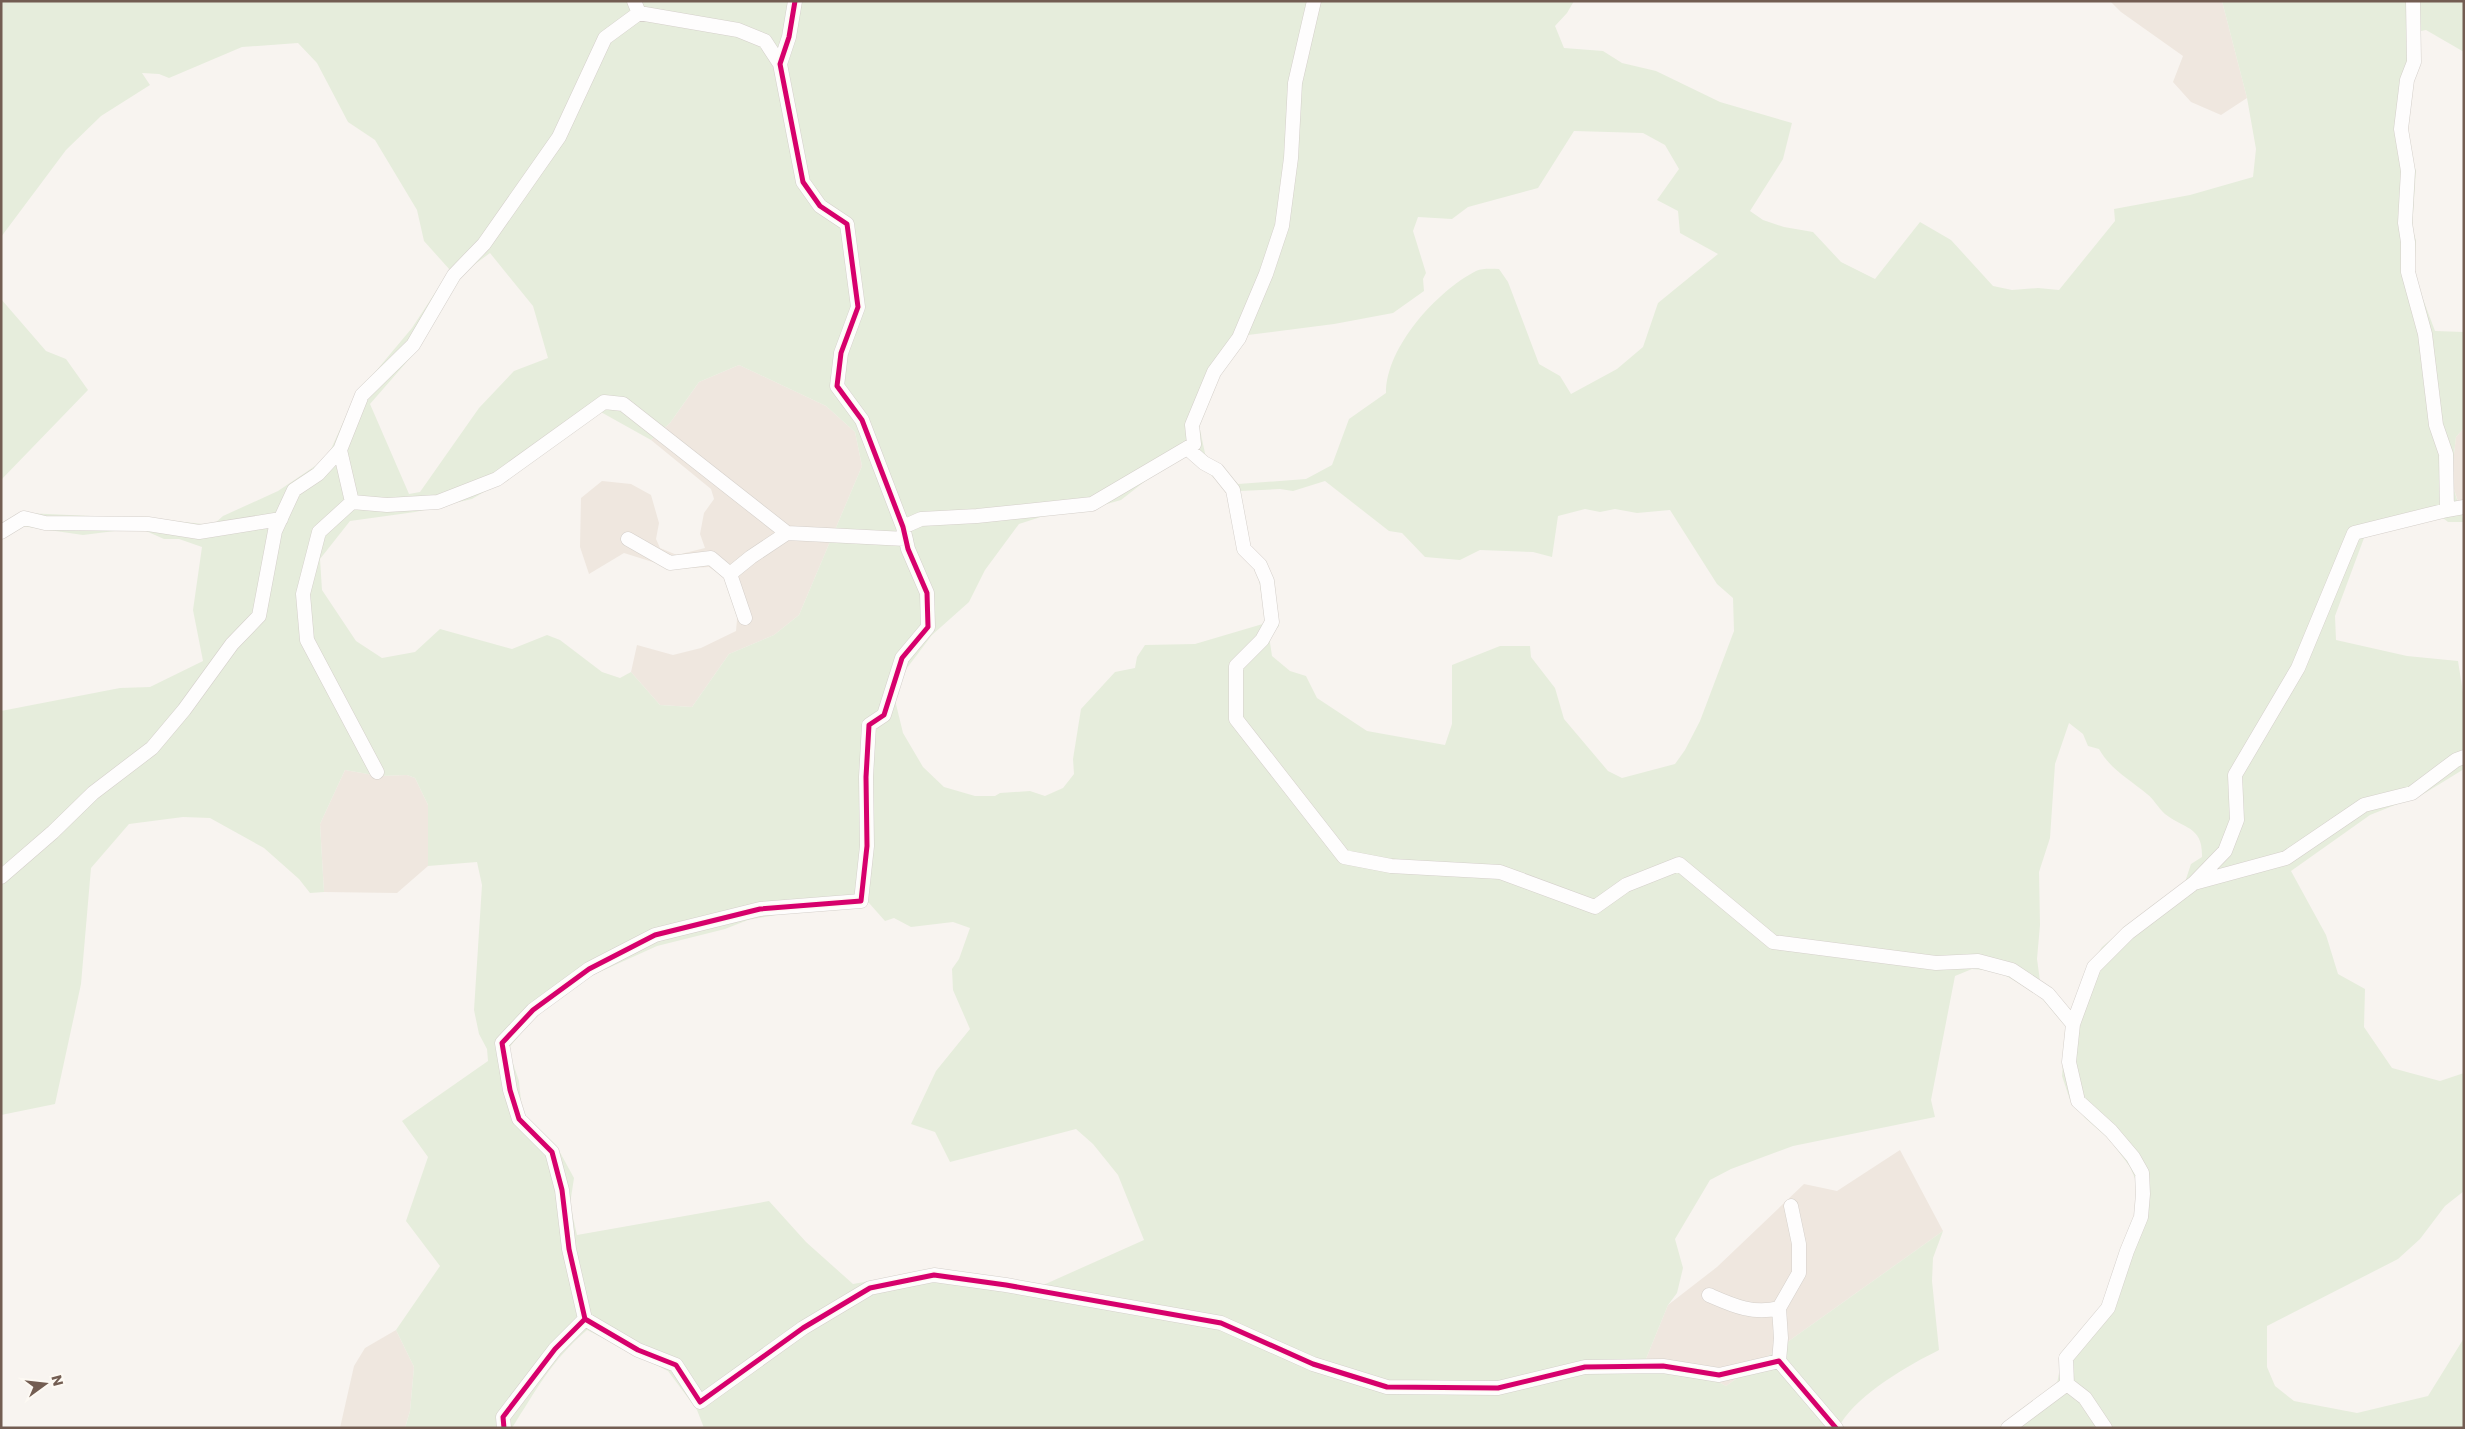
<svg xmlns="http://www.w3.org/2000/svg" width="2465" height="1429" font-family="Poppins,sans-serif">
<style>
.residential{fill:#efe7df}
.green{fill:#e6eddc;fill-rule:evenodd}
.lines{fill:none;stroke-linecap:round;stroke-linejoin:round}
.minor-casing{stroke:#d5d0cb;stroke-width:15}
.minor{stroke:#fefdfd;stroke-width:14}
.cycleway-casing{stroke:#fdf9f3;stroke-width:8}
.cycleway{stroke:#d6006c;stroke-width:5}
</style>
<rect width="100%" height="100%" fill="#f8f4f0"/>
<!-- residential -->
<path class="residential" d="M2110 1H2222L2247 98 2221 115 2191 102 2173 82 2183 56 2121 12Z
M739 365 826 406 855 432 862 466 799 615 774 635 729 654 692 707 660 705 631 672 637 645 673 655 701 648 736 631 738 608 726 578 709 567 675 569 624 553 589 574 580 547 581 498 602 481 631 484 651 495 659 523 656 539 660 548 677 555 705 548 700 534 704 513 714 499 711 489 651 440 670 423 699 382Z
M2464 428V520L2451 480 2456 437Z
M345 770 379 776 407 775 415 778 428 805V866L397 893 324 892 320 824Z
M1900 1150 1943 1231 1726 1386 1709 1377 1641 1371 1668 1305 1717 1267 1804 1184 1837 1191Z
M396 1330 414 1367 410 1411 405 1428H340L354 1366 365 1348Z"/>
<!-- green -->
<path class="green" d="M1 1H1574L1567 13 1555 26 1564 48 1603 51 1622 63 1656 71 1720 102 1792 123 1783 159 1750 211 1763 220 1784 227 1813 232 1841 262 1875 279 1920 222 1951 240 1993 286 2012 290 2038 288 2059 290 2115 221 2114 209 2190 195 2253 177 2256 149 2247 98 2222 1H2464V52L2426 30 2421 31 2408 115V148L2416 171 2412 229 2416 240 2414 275 2435 331 2464 332V428L2456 437 2451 480 2464 522H2448L2443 518 2393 527 2364 538 2335 616 2336 640 2407 656 2458 661 2464 699V769L2425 793 2370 815 2291 871 2326 935 2338 974 2365 989 2364 1027 2392 1068 2440 1081 2464 1073V1191L2445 1206 2420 1239 2398 1259 2267 1326V1367L2275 1386 2294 1401 2357 1413 2428 1396 2464 1338V1428H1998L2057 1384 2062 1356 2104 1303 2136 1217 2137 1183 2130 1167 2110 1140 2085 1118 2070 1100 2062 1076 2066 1027 2040 996 1998 971 1972 969 1955 976 1931 1100 1935 1117 1793 1146 1731 1169 1710 1180 1675 1239 1683 1268 1677 1293 1668 1305 1641 1371 1709 1377 1726 1386 1943 1231 1933 1258 1932 1281 1939 1350C1907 1366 1860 1393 1841 1423L1845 1428H704L697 1410 668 1371 587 1330C552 1360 536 1390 512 1428H405L410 1411 414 1367 396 1330 440 1266 406 1221 428 1157 402 1121 488 1061 487 1049 479 1034 474 1010 482 885 477 862 428 866V805L415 778 407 775 379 776 345 770 320 824 324 892 310 893 299 879 264 848 210 818 183 817 129 824 91 868 81 984 55 1104 1 1115V711L120 688 150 687 203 661 193 610 202 547 179 539H164L139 528 83 535 21 526 26 513 156 519 213 525 223 516 278 491 327 458 355 396 412 328 450 270 424 241 417 210 375 140 348 122 317 63 298 43 242 47 169 78 159 74 142 73 150 85 101 116 66 150 1 237ZM1574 131 1643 133 1665 145 1679 169 1657 200 1678 211 1680 233 1718 254 1658 303 1643 347 1617 369 1571 394 1560 376 1539 364 1508 282 1499 269C1492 269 1483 268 1476 271 1437 291 1386 347 1386 393L1349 419 1332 465 1306 479 1238 484 1218 464 1206 458 1199 425 1218 378 1248 335 1334 324 1393 313 1424 291 1423 279 1426 273 1413 231 1418 217 1452 219 1468 207 1538 188ZM490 253 533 306 548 358 514 371 479 408 420 492 409 494 370 404 418 349 459 276ZM739 365 826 406 855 432 862 466 799 615 774 635 729 654 692 707 660 705 631 672 620 678 602 672 560 640 547 635 512 649 440 629 415 652 382 658 356 641 322 590 320 559 350 521 415 512 472 499 514 474 599 411 651 440 670 423 699 382ZM1189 454 1227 490 1239 553 1258 573 1266 623 1195 644 1145 645 1137 657 1135 668 1115 672 1081 709 1073 759 1074 774 1063 788 1045 796 1030 791 1000 793 995 796H975L944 787 923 767 903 733 895 700 901 680 907 668 932 635 969 602 985 570 1019 524 1059 511H1082L1121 500 1158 471ZM1325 481 1389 531 1402 533 1425 557 1460 560 1480 550 1533 552 1552 557 1558 516 1585 509 1600 512 1615 509 1637 513 1670 510 1717 584 1733 598 1734 631 1700 721 1685 750 1675 764 1622 778 1608 771 1564 719 1555 688 1531 657 1530 646H1500L1452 665V724L1445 745 1367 731 1317 698 1306 676 1290 671 1272 656 1269 636 1279 626 1274 584 1248 549 1240 491 1280 489 1293 491ZM2069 723 2083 734 2088 746 2099 749C2110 769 2129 779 2147 794 2154 799 2158 808 2165 814 2184 829 2203 826 2202 857L2191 864 2185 882 2150 907 2102 947 2085 973 2072 1011 2040 981 2037 959 2040 925 2039 872 2050 838 2055 764ZM869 903 885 921 894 918 911 927 953 922 970 928 959 959 952 969 953 990 970 1029 936 1071 911 1124 935 1132 950 1162 1076 1129 1093 1144 1118 1175 1144 1240 1041 1286 1017 1280 921 1272 853 1284 806 1242 769 1201 577 1235 570 1204 574 1178 556 1145 522 1112 519 1081 508 1049 538 1013 584 979 657 946 725 929 748 920 792 912Z
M1 299 46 351 66 359 88 390 1 480Z"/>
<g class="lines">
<defs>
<path id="minor" d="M634 1 639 13 738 30 765 41 780 64
M2413 1 2414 62 2407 80 2401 129 2408 171 2405 223 2408 242V272L2425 334 2436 425 2446 454 2447 510 2464 507
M1187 448 1204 463 1217 470 1233 490 1244 549 1260 565 1267 581 1272 622 1262 640 1236 666V719L1344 857 1391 866 1500 872 1595 907 1626 885 1679 864 1773 942 1936 963 1978 961 2012 970 2048 994 2073 1024
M340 450 352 502 319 532 303 594 307 640 377 772
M352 502 387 505 438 502 497 479 604 402 623 404 787 533
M903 527 921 519 977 516 1092 504 1194 444 1192 425 1214 372 1239 338 1266 274 1282 226 1291 158 1295 83 1314 1
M1 532 24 518 45 523 148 524 199 532 281 519
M628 539 670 563 711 558 730 574 745 618
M730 574 751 557 787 533 906 539
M1 877 53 832 93 793 152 748 184 710 232 644 259 616 275 531 294 490 318 474 340 450 362 395 413 345 454 275 484 244 559 137 605 38 639 13
M2194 883 2286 858 2364 805 2412 793 2456 760 2464 757
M1709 1295C1732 1305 1753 1315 1779 1308L1781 1338 1779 1361
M1779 1308 1799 1273V1244L1791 1206
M585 1319 569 1249 562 1190 552 1152 519 1119 510 1090 502 1043 533 1010 589 969 655 935 760 909 861 901 867 846 866 777 869 725 884 715 902 658 928 627 927 593 908 549 903 527 862 420 837 386 841 353 858 307 847 224 820 206 803 182 780 64 789 37 795 1
M2067 1384 2066 1358 2108 1308 2127 1251 2141 1217 2143 1194 2142 1173 2133 1157 2111 1131 2078 1101 2069 1062 2073 1024 2094 967 2128 933 2194 883 2225 851 2237 820 2235 775 2298 668 2354 533 2447 510
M504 1428 503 1417 555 1349 585 1319 638 1350 676 1365 700 1402 803 1328 870 1288 934 1275 1006 1285 1221 1323 1313 1364 1387 1387 1498 1388 1585 1367 1663 1366 1719 1375 1779 1361 1836 1428
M2008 1428 2067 1384 2085 1398 2105 1428"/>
</defs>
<!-- minor casing -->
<use href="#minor" class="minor-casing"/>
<!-- minor -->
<use href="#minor" class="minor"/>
<defs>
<path id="cycleway" d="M585 1319 569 1249 562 1190 552 1152 519 1119 510 1090 502 1043 533 1010 589 969 655 935 760 909 861 901 867 846 866 777 869 725 884 715 902 658 928 627 927 593 908 549 903 527 862 420 837 386 841 353 858 307 847 224 820 206 803 182 780 64 789 37 795 1
M504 1428 503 1417 555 1349 585 1319 638 1350 676 1365 700 1402 803 1328 870 1288 934 1275 1006 1285 1221 1323 1313 1364 1387 1387 1498 1388 1585 1367 1663 1366 1719 1375 1779 1361 1836 1428"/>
</defs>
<!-- cycleway casing -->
<use href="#cycleway" class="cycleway-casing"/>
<!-- cycleway -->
<use href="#cycleway" class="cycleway"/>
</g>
<!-- border -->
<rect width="2465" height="1429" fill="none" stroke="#735d52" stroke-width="5"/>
<!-- north arrow -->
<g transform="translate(45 1384) rotate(75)" stroke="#fdf9f3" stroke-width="4" paint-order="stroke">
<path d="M0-4L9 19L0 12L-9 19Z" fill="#735d52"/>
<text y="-8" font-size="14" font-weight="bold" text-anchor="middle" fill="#735d52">N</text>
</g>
</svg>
